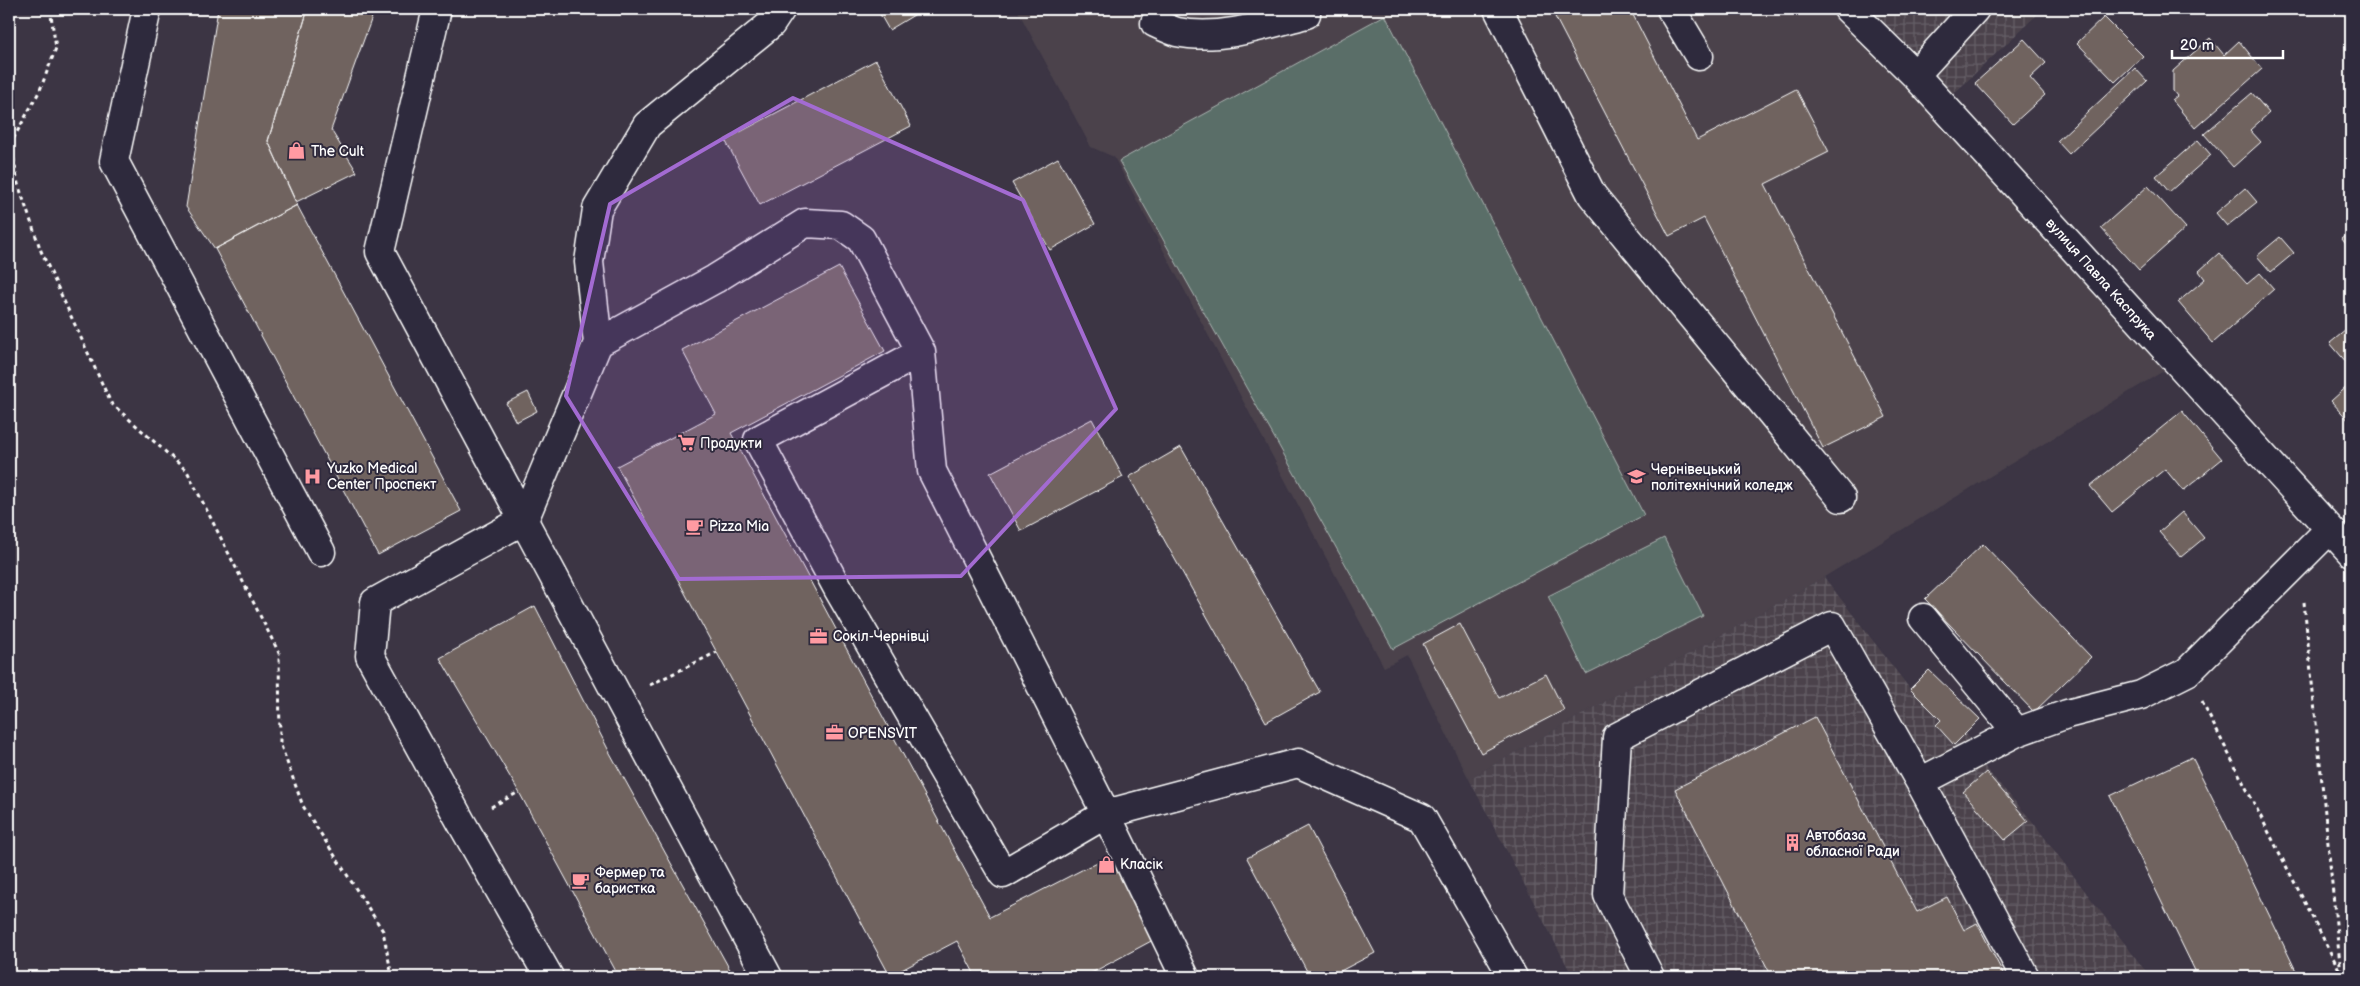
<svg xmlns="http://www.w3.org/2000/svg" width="2360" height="986" font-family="'Balsamiq Sans',sans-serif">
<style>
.built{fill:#4b434c}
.industrial{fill:url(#industrial-grid)}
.pitch{fill:#5a6e67;stroke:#acb6b3}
.building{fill:#6f635f;stroke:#fff}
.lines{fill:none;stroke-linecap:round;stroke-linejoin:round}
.minor-casing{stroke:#fff;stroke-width:31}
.path{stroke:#fff;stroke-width:3;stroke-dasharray:4 4;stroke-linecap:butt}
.minor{stroke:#2f2a3d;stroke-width:28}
.marked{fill:#a36bd2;fill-opacity:0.2;stroke:#a36bd2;stroke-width:4;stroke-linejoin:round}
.labels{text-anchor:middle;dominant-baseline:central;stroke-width:4;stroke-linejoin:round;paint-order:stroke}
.poi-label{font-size:14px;fill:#fff;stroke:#2f2a3d;text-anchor:start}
.street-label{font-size:14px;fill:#fff;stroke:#2f2a3d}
</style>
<defs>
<pattern id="industrial-grid" width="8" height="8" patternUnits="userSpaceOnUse" patternTransform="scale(1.25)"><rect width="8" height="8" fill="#4b434c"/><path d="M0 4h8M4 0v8" fill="none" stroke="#665f67"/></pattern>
</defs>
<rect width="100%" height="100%" fill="#3c3544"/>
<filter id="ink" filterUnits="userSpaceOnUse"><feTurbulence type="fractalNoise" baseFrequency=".02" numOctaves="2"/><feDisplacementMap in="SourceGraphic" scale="10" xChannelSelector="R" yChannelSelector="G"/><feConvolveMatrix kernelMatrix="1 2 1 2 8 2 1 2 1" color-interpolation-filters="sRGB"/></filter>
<g filter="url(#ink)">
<!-- built -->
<path class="built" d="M1017 9H1852L2175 364 1824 577 1469 779 1407 655 1384 667 1114 157 1091 147Z"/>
<!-- industrial -->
<path class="industrial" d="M1852 9H2043L1944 103Z
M1824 577 1910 689 1940 720 1935 725 1954 746 1966 732 1987 770 2032 821 2150 977H1573L1469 779Z"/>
<!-- pitch -->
<path class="pitch" d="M1385 15 1644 515 1393 649 1119 161Z
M1664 538 1703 616 1586 674 1548 596Z"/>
<!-- building -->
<path class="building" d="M218 9H308L268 141 297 205 215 249 186 207Z
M308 9H375L331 130 357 172 296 202 268 141Z
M877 9H924L889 30Z
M1551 9H1630L1697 140 1796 89 1829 152 1765 184 1886 417 1823 448 1704 218 1669 236Z
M2104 17 2143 56 2115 82 2077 43Z
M2210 38 2224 55 2239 41 2262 69 2195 128 2172 100 2177 96 2173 91V71Z
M2024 39 2046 63 2030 78 2045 95 2013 124 1975 83Z
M876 60 911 126 760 205 725 140Z
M2135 68 2147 81 2069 154 2057 141Z
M2252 93 2269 113 2250 130 2261 142 2233 167 2204 134Z
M2198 140 2211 155 2169 192 2156 176Z
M1058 158 1095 224 1050 250 1012 183Z
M2148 186 2186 228 2139 270 2101 228Z
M2245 188 2257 202 2227 226 2216 213Z
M297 205 461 511 378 555 215 249Z
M2351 232V251L2342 239Z
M2280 237 2294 253 2271 272 2257 256Z
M2219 253 2247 284 2260 273 2274 289 2213 343 2178 302 2205 279 2199 271Z
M839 267 885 351 731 433 990 917 1109 856 1155 939 1084 977H976L957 941 890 976 617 466 716 414 682 350Z
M2351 326V360L2347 363 2330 343Z
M2351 383V423L2331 401Z
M528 392 537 411 516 422 506 403Z
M2182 411 2222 459 2183 491 2165 469 2112 512 2090 486Z
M1092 419 1123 477 1021 531 990 473Z
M1181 447 1320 692 1266 722 1129 477Z
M2182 512 2204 538 2181 557 2159 532Z
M1983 544 2091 657 2034 712 1925 599Z
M535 606 610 753 734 977H619L519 792 440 658Z
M1460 624 1499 698 1546 674 1564 710 1481 753 1423 644Z
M1929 670 1980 719 1954 745 1936 725 1941 720 1910 689Z
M1815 717 1917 912 1947 897 1964 930 1977 923 2005 977H1772L1675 789Z
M2192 757 2221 815 2299 977H2198L2110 796Z
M1986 772 2028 821 2005 840 1963 792Z
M1308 826 1375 953 1329 977H1310L1247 858Z"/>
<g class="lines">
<defs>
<path id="minor" d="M147 9 114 161 321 552
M437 9 380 252 768 977
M781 9 771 24 647 125 597 209 589 262 598 343 715 279 805 223 841 225 861 239 921 352 932 471 1106 814 1185 977
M1498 9 1592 195 1841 498
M1671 9 1699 56
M1848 9 1915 75 2351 552
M1155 23C1162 26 1170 30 1177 32 1219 41 1266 25 1306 14
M1915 75 1975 9
M921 352 758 440 838 589 1003 874 1106 814 1298 763 1422 818 1513 977
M1923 618 2017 732 2067 714 2141 695 2187 672 2330 529
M1920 782 2025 977
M549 977 461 822 370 656 375 602 524 520 598 343
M1650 977 1608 895 1617 737 1832 626 1920 782 2017 732"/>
</defs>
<!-- minor casing -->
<use href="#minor" class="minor-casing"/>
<!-- path -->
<path class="path" d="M50 9 56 48 40 90 11 143 18 184 41 251 111 403 187 471 279 653 280 743 303 806 383 931 392 977
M2304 602 2341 974
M650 685 717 652
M2202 702 2343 977
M491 807 519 792"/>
<!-- minor -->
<use href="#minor" class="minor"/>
</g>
</g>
<!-- marked area -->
<path class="marked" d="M793 98 1023 200 1116 409 961 576 679 579 566 396 610 204Z"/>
<!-- icons -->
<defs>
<symbol id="shop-bare" viewBox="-9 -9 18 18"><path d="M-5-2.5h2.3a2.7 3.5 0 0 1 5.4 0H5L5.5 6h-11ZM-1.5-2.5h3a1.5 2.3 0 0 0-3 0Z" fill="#ff9aa2" stroke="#2f2a3d" stroke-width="2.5" paint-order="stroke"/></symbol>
<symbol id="supermarket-bare" viewBox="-9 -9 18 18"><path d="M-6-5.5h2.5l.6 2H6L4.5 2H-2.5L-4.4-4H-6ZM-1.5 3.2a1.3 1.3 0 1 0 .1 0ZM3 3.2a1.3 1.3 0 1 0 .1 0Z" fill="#ff9aa2" stroke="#2f2a3d" stroke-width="2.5" paint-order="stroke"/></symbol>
<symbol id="hospital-bare" viewBox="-9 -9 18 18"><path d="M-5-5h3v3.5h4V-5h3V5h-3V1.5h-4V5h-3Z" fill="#ff9aa2" stroke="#2f2a3d" stroke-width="2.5" paint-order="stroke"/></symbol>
<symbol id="university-bare" viewBox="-9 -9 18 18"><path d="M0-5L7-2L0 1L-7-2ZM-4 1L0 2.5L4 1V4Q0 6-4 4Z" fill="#ff9aa2" stroke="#2f2a3d" stroke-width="2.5" paint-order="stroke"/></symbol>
<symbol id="cafe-bare" viewBox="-9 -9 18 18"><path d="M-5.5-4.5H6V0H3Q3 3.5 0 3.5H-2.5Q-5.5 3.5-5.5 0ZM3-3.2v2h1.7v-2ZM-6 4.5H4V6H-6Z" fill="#ff9aa2" stroke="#2f2a3d" stroke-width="2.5" paint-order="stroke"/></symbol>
<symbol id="office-bare" viewBox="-9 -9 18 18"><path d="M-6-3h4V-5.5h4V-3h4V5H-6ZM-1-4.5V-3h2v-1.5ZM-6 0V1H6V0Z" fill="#ff9aa2" stroke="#2f2a3d" stroke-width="2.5" paint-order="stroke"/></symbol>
<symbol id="building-bare" viewBox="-9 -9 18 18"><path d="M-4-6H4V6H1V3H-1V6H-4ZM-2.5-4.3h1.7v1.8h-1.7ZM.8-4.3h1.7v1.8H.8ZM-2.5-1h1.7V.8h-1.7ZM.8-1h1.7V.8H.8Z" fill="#ff9aa2" stroke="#2f2a3d" stroke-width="2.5" paint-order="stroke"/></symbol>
</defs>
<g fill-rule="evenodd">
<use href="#shop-bare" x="284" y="138" width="25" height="25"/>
<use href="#supermarket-bare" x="674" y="430" width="25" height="25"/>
<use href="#hospital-bare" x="300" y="464" width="25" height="25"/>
<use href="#university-bare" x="1624" y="464" width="25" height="25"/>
<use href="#cafe-bare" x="682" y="514" width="25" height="25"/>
<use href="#office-bare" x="806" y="624" width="25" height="25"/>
<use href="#office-bare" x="822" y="720" width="25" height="25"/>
<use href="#building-bare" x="1780" y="830" width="25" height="25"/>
<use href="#shop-bare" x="1094" y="852" width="25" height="25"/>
<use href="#cafe-bare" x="568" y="868" width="25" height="25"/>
</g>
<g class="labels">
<!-- poi labels -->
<g class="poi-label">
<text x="311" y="151">The Cult</text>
<text x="700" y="443">Продукти</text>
<text x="327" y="468">Yuzko Medical<tspan x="327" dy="16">Center Проспект</tspan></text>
<text x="1651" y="469">Чернівецький<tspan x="1651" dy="16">політехнічний коледж</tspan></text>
<text x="709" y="526">Pizza Mia</text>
<text x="833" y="636">Сокіл-Чернівці</text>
<text x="848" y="733">OPENSVIT</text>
<text x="1806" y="835">Автобаза<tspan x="1806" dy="16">обласної Ради</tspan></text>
<text x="1120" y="864">Класік</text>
<text x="595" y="872">Фермер та<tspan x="595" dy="16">баристка</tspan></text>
</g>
<!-- street labels -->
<g class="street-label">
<text transform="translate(2101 279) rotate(48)">вулиця Павла Каспрука</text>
</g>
</g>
<!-- margin -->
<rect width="2360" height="986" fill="none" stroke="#2f2a3d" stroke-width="30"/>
<rect x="15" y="15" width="2330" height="956" fill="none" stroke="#fff" stroke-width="2" filter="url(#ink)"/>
<!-- scale -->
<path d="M2172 50v8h111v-8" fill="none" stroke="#ffffff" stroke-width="2.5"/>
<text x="2180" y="50" font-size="15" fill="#ffffff" stroke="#2f2a3d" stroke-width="4" paint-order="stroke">20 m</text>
</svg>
